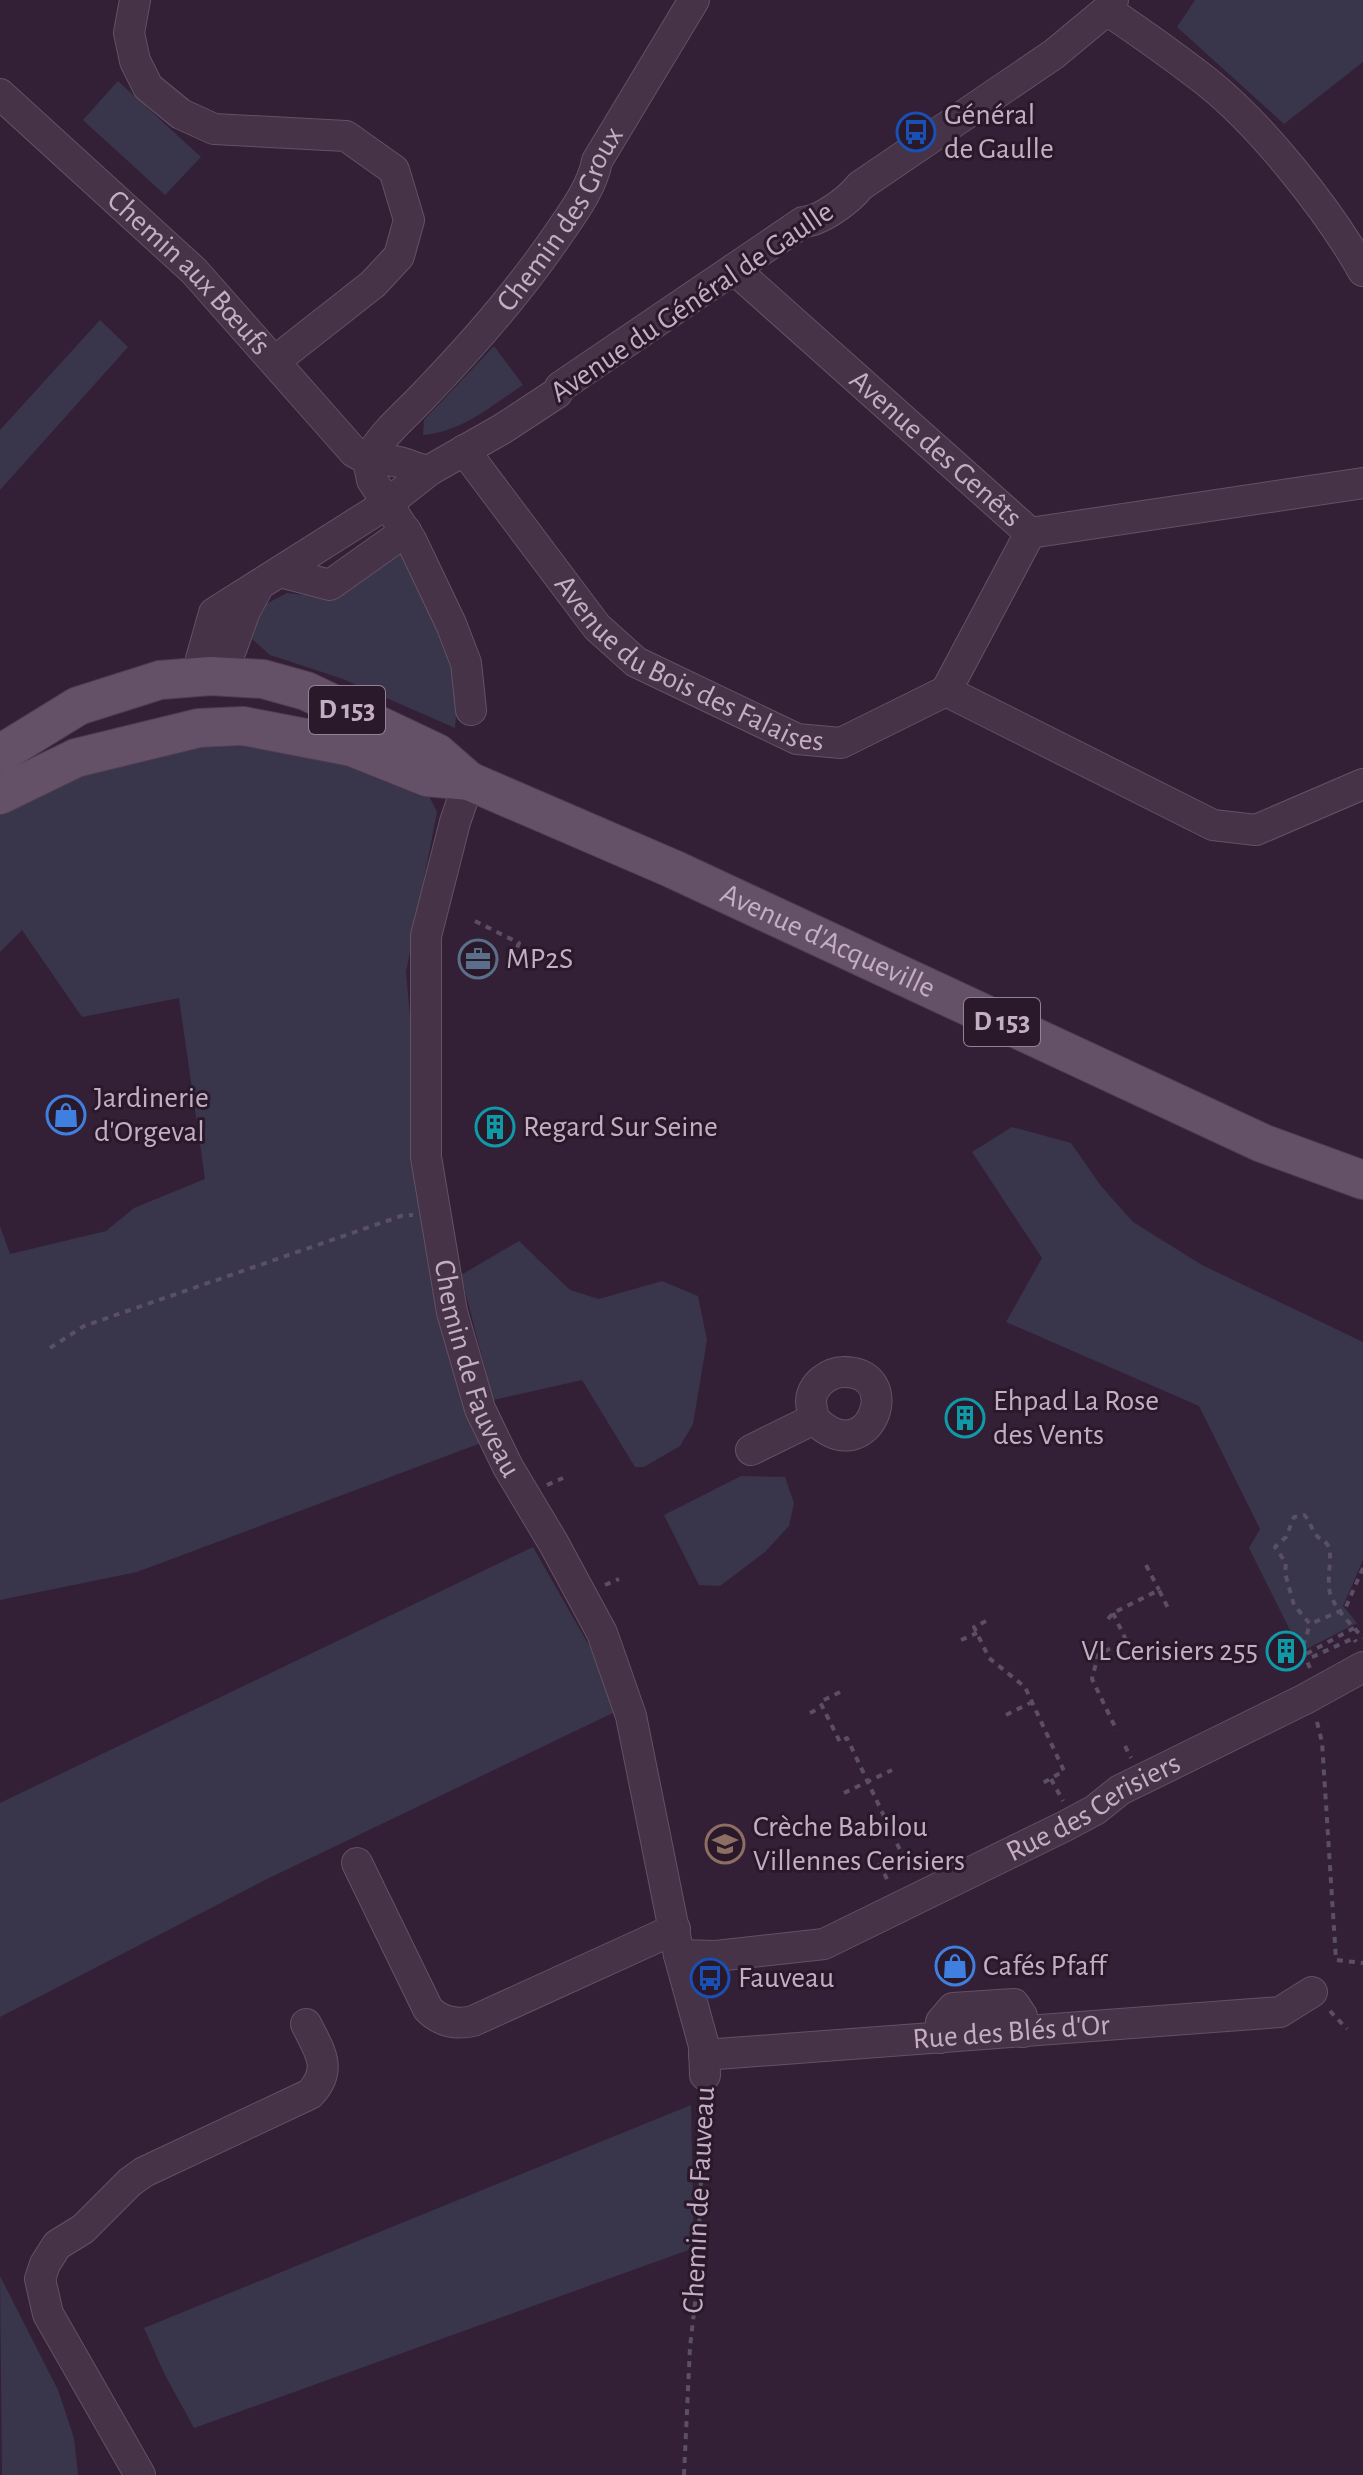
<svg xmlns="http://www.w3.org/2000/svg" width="1363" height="2475" font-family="'Alegreya Sans',sans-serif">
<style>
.green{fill:#39354b}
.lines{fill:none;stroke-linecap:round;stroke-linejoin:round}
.minor-casing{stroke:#645165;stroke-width:32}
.major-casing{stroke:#4f3d50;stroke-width:40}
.path{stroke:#5a4f65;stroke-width:4;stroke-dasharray:6 6;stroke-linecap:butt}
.minor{stroke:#463347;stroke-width:30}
.major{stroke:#655167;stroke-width:38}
.labels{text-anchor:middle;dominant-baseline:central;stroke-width:6;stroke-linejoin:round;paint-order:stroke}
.shield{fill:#2a192b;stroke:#958196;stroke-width:2}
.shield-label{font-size:28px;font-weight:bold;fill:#c3aec4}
.poi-label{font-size:30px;fill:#c3aec4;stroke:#2a192b;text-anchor:start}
.street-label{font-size:30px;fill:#c3aec4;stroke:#2a192b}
</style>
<rect width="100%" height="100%" fill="#342036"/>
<!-- green -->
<path class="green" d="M1195 0H1363V62L1284 124 1177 27Z
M118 81 201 157 165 195 83 120Z
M100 320 128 347 0 490V430Z
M494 346 523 385C491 406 462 432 423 435L424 420Z
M405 549 459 683 455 728 343 679 270 655 252 639 264 605 287 593 332 598Z
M257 746 313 748 427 792 437 812 406 972 417 1095 420 1215 477 1398 481 1443 137 1572 0 1600V1226L10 1254 106 1231 134 1208 205 1179 179 998 82 1017 22 930 0 952V813L87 767 189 747Z
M1012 1127 1071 1143 1101 1186 1133 1222 1202 1265 1363 1342V1560L1343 1606 1357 1623 1301 1652 1249 1548 1260 1529 1199 1406 1006 1322 1042 1258 972 1152Z
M519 1241 570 1290 599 1299 662 1281 698 1296 707 1340 693 1424 680 1446 644 1467H635L582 1380 493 1400 461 1275Z
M741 1476 785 1477 794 1503 789 1526 765 1552 720 1586 699 1585 664 1515Z
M533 1547 590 1647 619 1710 265 1880 0 2017V1803Z
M691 2105 694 2248 194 2428 165 2375 144 2328Z
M0 2276 58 2390 74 2438 78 2475H2Z"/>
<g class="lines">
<defs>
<g id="minor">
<path d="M135 0 129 33 135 61 148 87 181 114 214 129 346 136 394 170 409 220 399 256 373 284 275 361"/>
<path d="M1107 10C1141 33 1175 57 1207 82 1261 125 1329 210 1363 271"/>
<path id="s1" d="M0 94 194 271 354 452C372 463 380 458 399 462 410 464 418 471 430 470"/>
<path id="s2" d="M734 269 1030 533 1363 483"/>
<path id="s3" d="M464 450 597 627 636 662 797 739 841 743 946 691 1213 825 1256 830 1363 784"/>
<path d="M280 572 330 585 406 531"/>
<path d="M258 587 245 611 231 650 211 676 201 659 214 613 388 503 430 470 502 429 557 393 560 387 803 222C821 221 849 200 860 186L1054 54 1107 10 1113 0"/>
<path d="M946 691 1030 533"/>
<path id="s4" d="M471 710 466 663 451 624 411 540 372 480 368 460C382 433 408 413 428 391 476 341 518 293 557 236 572 214 592 188 597 161L694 0"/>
<path id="s5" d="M469 781 455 822 426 936V1157L452 1312 480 1409 508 1467 554 1544 602 1633 631 1716 679 1955 704 2046 705 2075"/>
<path d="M751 1450 814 1419C868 1474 906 1374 846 1372 830 1371 812 1384 811 1401 811 1406 813 1414 814 1419"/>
<path d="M357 1863 428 2009C441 2022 455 2025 473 2021L675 1929"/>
<path id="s6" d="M679 1955 716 1956 824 1944 1065 1826 1095 1810 1120 1790 1305 1699 1363 1667"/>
<path d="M940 2038 941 2022 953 2008 1014 2004 1022 2016 1023 2032"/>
<path id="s7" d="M704 2055 1280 2012 1312 1992"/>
<path d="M140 2475 48 2314 40 2279 45 2264 57 2245 83 2229 130 2182 144 2172 310 2094C334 2069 319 2050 306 2024"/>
</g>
<g id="major">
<path d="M0 754 78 706 160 680 211 676 263 679 306 691 437 753 469 781"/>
<path id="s8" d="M0 795 76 758 199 728 243 726 352 747 427 777 469 781 673 869 1262 1143 1363 1180"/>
</g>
</defs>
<!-- minor casing -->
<use href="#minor" class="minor-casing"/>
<!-- major casing -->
<use href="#major" class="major-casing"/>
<!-- path -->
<path class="path" d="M475 921 519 943 515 953
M50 1348 84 1326 401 1216 413 1215
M547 1485 563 1478
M1146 1565 1159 1590
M1363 1568 1345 1609 1310 1624 1294 1605 1285 1573 1286 1563 1275 1547 1286 1537 1294 1517 1304 1515C1311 1521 1311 1530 1317 1536 1322 1541 1322 1538 1327 1544 1334 1553 1326 1577 1330 1593 1336 1611 1351 1624 1363 1638
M605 1585 619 1579
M1113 1613 1126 1640 1098 1655 1092 1679 1117 1731
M1108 1619 1113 1613 1159 1590 1170 1612
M986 1621 974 1627 989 1658 1025 1687 1064 1771 1041 1784
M1354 1628 1308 1653 1310 1658 1354 1638 1356 1642
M961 1640 977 1633
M1310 1668 1302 1650 1310 1624
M840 1692 820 1702 840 1742 847 1738 901 1852
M810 1713 822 1707
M1006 1715 1032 1702
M1317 1722 1322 1742 1336 1960 1363 1963
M1125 1746 1131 1758
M1051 1779 1063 1801
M844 1793 892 1770
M879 1863 889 1883
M1330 2011 1347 2029
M684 2475 690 2347 697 2286 704 2098"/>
<!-- minor -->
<use href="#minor" class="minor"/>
<!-- major -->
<use href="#major" class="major"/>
</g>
<!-- icons -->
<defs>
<symbol id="bus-ring" viewBox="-11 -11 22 22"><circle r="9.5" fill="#2a192b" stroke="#1a4fb4" stroke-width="1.5"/><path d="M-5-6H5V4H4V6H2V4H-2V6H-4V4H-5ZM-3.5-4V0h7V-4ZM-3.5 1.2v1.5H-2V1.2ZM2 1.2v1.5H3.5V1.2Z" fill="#1a4fb4"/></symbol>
<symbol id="office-ring" viewBox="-11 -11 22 22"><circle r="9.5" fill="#2a192b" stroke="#5c6f8a" stroke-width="1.5"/><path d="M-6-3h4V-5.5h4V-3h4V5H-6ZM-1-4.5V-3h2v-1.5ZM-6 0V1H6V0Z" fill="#5c6f8a"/></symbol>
<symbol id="shop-ring" viewBox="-11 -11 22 22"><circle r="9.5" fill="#2a192b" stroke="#3f7fe0" stroke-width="1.5"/><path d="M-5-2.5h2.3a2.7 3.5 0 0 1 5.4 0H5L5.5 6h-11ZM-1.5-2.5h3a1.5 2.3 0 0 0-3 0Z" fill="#3f7fe0"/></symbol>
<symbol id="building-ring" viewBox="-11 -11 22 22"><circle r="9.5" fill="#2a192b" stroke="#0f9aa8" stroke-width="1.5"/><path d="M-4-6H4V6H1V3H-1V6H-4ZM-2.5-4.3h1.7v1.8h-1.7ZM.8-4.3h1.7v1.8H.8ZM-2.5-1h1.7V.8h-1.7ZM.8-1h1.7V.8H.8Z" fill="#0f9aa8"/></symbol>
<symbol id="school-ring" viewBox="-11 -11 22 22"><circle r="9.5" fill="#2a192b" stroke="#8d6e63" stroke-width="1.5"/><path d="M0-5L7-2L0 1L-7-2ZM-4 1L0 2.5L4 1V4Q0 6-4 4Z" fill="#8d6e63"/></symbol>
</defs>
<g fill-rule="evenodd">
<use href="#bus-ring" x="894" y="110" width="44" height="44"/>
<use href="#office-ring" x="456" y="937" width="44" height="44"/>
<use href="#shop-ring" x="44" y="1093" width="44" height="44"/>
<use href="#building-ring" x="473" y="1105" width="44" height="44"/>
<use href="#building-ring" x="943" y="1396" width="44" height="44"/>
<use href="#building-ring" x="1264" y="1629" width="44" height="44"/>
<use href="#school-ring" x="703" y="1822" width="44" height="44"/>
<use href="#shop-ring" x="933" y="1944" width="44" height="44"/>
<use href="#bus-ring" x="688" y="1956" width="44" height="44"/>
</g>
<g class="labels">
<!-- shield labels -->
<g class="shield">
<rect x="309" y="686" width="76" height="48" rx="6"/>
<rect x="964" y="998" width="76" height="48" rx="6"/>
</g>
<g class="shield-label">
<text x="347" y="710">D 153</text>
<text x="1002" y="1022">D 153</text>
</g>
<!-- poi labels -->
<g class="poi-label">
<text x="944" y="115">Général<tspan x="944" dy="34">de Gaulle</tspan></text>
<text x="506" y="959">MP2S</text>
<text x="94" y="1098">Jardinerie<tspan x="94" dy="34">d'Orgeval</tspan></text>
<text x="523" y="1127">Regard Sur Seine</text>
<text x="993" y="1401">Ehpad La Rose<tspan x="993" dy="34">des Vents</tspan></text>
<text x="1258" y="1651" text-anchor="end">VL Cerisiers 255</text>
<text x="753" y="1827">Crèche Babilou<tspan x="753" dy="34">Villennes Cerisiers</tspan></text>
<text x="983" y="1966">Cafés Pfaff</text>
<text x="738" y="1978">Fauveau</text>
</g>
<!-- street labels -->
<g class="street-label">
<text stroke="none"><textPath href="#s4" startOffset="584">Chemin des Groux</textPath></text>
<text stroke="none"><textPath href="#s1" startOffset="260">Chemin aux Bœufs</textPath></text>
<text transform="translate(692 302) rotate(-34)">Avenue du Général de Gaulle</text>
<text stroke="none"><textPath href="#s2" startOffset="270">Avenue des Genêts</textPath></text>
<text stroke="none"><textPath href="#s3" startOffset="320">Avenue du Bois des Falaises</textPath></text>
<text stroke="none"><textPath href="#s8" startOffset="882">Avenue d'Acqueville</textPath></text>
<text stroke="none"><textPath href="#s5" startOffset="600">Chemin de Fauveau</textPath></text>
<text stroke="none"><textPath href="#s6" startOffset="448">Rue des Cerisiers</textPath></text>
<text stroke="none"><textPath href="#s7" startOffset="308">Rue des Blés d'Or</textPath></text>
<text transform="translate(699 2200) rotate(-87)">Chemin de Fauveau</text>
</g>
</g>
</svg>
